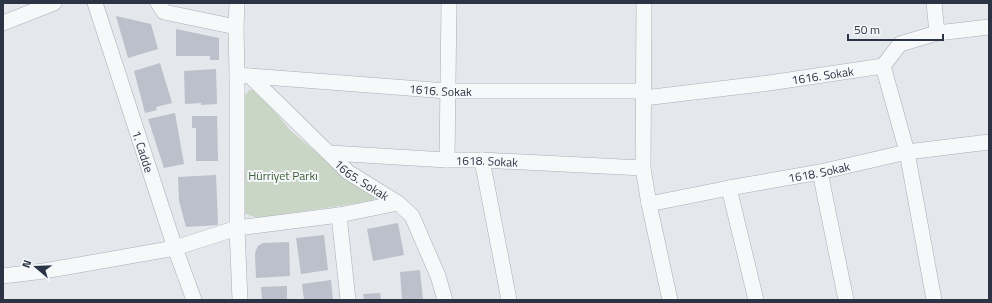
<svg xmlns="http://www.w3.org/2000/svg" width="992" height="303" font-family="'Titillium Web',sans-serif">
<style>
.green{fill:#c9d6c5}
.building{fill:#bbc0ca}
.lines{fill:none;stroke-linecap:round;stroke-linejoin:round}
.minor-casing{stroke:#a9aeb7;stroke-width:16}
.minor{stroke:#f7f8fa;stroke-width:15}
.labels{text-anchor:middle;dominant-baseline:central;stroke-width:4;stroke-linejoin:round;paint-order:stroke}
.street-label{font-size:12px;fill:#2b3445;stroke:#f4f6f9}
.park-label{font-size:12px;fill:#3f6138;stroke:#f4f6f9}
</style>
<rect width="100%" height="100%" fill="#e4e7ec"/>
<!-- green -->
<path class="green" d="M249 90H257L291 131 333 166 375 195 373 201 257 218 244 213 245 95Z"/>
<!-- building -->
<path class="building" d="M116 16 151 24 158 49 128 58Z
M176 29 219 38V60H210V56H176Z
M160 63 172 103 156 107 157 110 145 113 134 71Z
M216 69 217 104 201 105V103L185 104 184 71Z
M175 113 184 164 164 168 148 119Z
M192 116H217L218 161H196V128H192Z
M216 175 218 225 186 227 179 201 178 177Z
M398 223 404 255 373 261 367 229Z
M324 235 328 270 301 274 296 238Z
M289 242 290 276 256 278 255 254 256 250 258 246 263 243Z
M420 270 423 300H402L400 272Z
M331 280 333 300H304L302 284Z
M287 286V300H262L261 287Z
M380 293 381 300H364L363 294Z"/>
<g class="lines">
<defs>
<g id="minor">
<path id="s1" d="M95 3 175 248 194 300"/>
<path d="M158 3 164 12 236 27"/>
<path d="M237 3 236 27 237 75V228L240 300"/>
<path d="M644 3 643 168 649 204 670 300"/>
<path d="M934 3 937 33"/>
<path d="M3 23 54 3"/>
<path d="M883 66 907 152 934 300"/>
<path id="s2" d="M237 75 447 91H643"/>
<path id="s3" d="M250 76 348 172 398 203 412 216 438 276 445 300"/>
<path id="s4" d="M644 98 769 83 883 66 900 44 937 33 989 27"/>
<path id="s5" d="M330 153 447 160H482L643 168"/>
<path d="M447 160 449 3"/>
<path d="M482 160 509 300"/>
<path d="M820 172 846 300"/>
<path d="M729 188 756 300"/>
<path id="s6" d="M649 204 729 188 820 172 907 152 989 142"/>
<path d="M339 215 348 300"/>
<path d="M3 276 44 271 175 248 237 228 339 215 398 203"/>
</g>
</defs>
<!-- minor casing -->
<use href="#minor" class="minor-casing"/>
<!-- minor -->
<use href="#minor" class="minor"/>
</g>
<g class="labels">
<!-- street labels -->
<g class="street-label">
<text stroke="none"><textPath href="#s4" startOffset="180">1616. Sokak</textPath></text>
<text stroke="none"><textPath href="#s2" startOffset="204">1616. Sokak</textPath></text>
<text stroke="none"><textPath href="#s1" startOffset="156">1. Cadde</textPath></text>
<text stroke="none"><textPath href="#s5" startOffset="157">1618. Sokak</textPath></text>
<text stroke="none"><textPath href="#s6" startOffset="173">1618. Sokak</textPath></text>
<text stroke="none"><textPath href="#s3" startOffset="153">1665. Sokak</textPath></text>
</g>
<!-- park labels -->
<g class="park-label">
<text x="283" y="175">Hürriyet Parkı</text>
</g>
</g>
<!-- border -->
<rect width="992" height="303" fill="none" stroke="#2b3445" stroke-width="8"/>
<!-- north arrow -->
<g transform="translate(36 267) rotate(289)" stroke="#f4f6f9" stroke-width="3" paint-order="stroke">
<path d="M0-3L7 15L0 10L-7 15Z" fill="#2b3445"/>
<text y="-6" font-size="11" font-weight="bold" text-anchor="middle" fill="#2b3445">N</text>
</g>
<!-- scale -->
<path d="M848 34v6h95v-6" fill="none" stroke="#2b3445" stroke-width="2"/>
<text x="854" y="34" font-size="12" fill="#2b3445" stroke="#f4f6f9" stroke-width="3" paint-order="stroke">50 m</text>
</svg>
